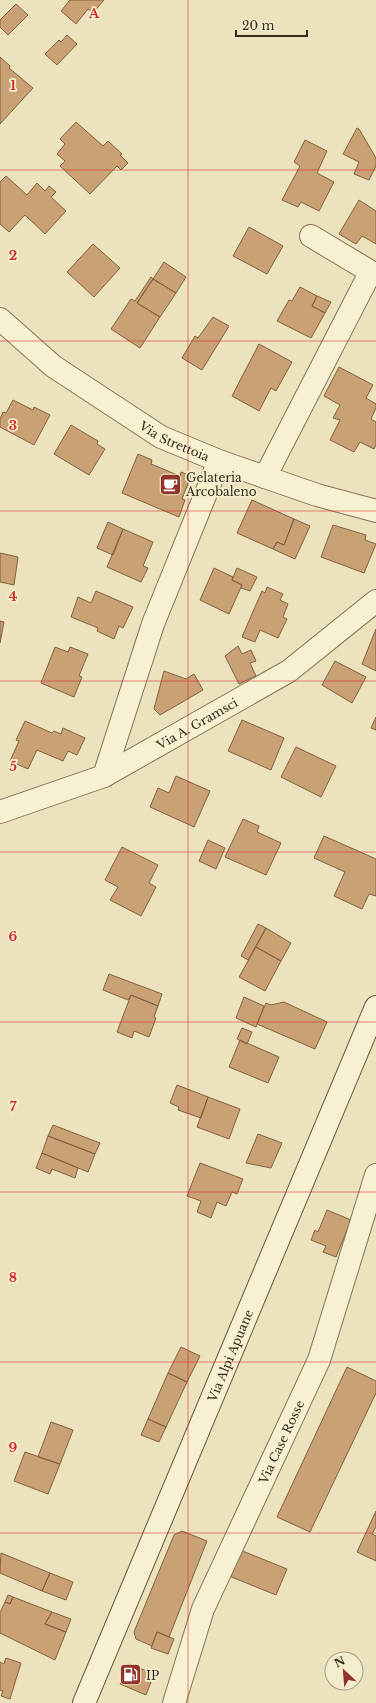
<svg xmlns="http://www.w3.org/2000/svg" width="376" height="1703" font-family="'Libre Baskerville',serif">
<style>
.building{fill:#c9a175;stroke:#82613e}
.lines{fill:none;stroke-linecap:round;stroke-linejoin:round}
.street-casing{stroke:#837457;stroke-width:24}
.secondary-casing{stroke:#65553b;stroke-width:24}
.street{stroke:#f7f0d1;stroke-width:22}
.secondary{stroke:#f7f0d1;stroke-width:22}
.grid{fill:none;stroke:#d62828;stroke-width:1;stroke-opacity:0.55}
.labels{text-anchor:middle;dominant-baseline:central;stroke-width:3.5;stroke-linejoin:round;paint-order:stroke}
.street-label{font-size:12px;fill:#332a1c;stroke:#f4edcd}
.poi-label{font-size:12px;fill:#332a1c;stroke:#f4edcd;text-anchor:start}
.grid-label{font-size:13px;text-anchor:middle;font-weight:bold;fill:#d62828;stroke:#f4edcd;stroke-width:3.5;stroke-linejoin:round;paint-order:stroke}
</style>
<rect width="100%" height="100%" fill="#ece3be"/>
<!-- building -->
<path class="building" d="M70 0H104L93 13 88 9 76 24 61 11Z
M16 4 28 15 8 35 0 27V20Z
M67 35 77 44 57 65 45 54 59 40 61 42Z
M0 57 10 66 9 68 33 88 0 124Z
M76 122 103 146 108 141 122 154 120 155 128 163 121 170 117 166 90 194 60 166 65 161 57 154 65 144 60 139Z
M357 128 359 129 376 158V166L369 180 354 174 359 162 343 154Z
M305 140 327 151 317 173 334 182 319 211 301 202 298 207 282 200 300 166 294 162Z
M6 176 27 195 37 183 45 191 49 186 56 192 51 197 66 211 45 234 25 215 9 232 0 224V182Z
M359 200 376 211V244L362 236 356 244 339 234Z
M249 227 283 246 267 274 233 256Z
M93 244 120 268 94 297 67 272Z
M164 262 186 277 176 293 153 279Z
M151 277 153 279 137 303 160 317 140 348 111 329 131 299 135 301Z
M153 279 176 293 160 317 137 303Z
M300 287 317 296 312 306 325 313 311 338 277 321 289 300 292 301Z
M317 296 331 302 325 313 312 306Z
M213 317 229 326 202 370 182 358 195 336 198 338Z
M259 344 292 362 276 391 271 388 259 411 232 396Z
M339 367 373 385 366 398 376 404V408L371 419 376 422V445L374 449 360 442 354 452 330 440 340 420 333 418 340 405 324 396Z
M13 400 33 410 34 407 50 415 34 445 0 427V419L3 412 6 413Z
M71 425 98 441 97 444 105 449 89 475 54 454Z
M138 454 152 460 151 464 180 476 181 472 191 476 182 499 185 500 179 517 122 493Z
M252 500 294 519 284 545 277 542 273 549 237 533Z
M294 519 310 526 295 559 273 549 277 542 284 545Z
M108 522 123 529 113 555 97 548Z
M333 525 366 535 365 540 376 544 364 573 321 557Z
M123 529 153 542 143 566 148 568 141 582 107 567Z
M0 553 18 557 14 585 0 582Z
M214 568 233 577 232 580 242 585 229 614 200 600Z
M237 568 257 577 250 591 241 588 242 585 232 580Z
M267 587 283 594 280 600 288 604 283 617 287 619 278 638 260 630 255 642 242 637 262 591 265 593Z
M96 591 133 607 123 628 119 626 114 639 97 631 98 628 71 617 78 597 91 603Z
M0 621 4 622 0 643Z
M376 629V671L362 664Z
M238 646 242 654 251 650 256 661 250 663 256 676 239 684 225 656Z
M55 647 68 652 70 647 88 654 79 676 82 677 74 697 41 683Z
M335 661 366 677 352 703 322 685Z
M164 671 186 679 194 674 203 690 160 715 154 709Z
M376 717V730L371 728Z
M242 720 284 738 271 770 228 751Z
M25 721 52 733 54 731 61 734 63 728 85 738 77 755 68 751 63 761 37 750 28 769 10 761 19 741 16 740Z
M296 747 336 766 321 797 281 777Z
M176 776 210 791 194 827 150 807 158 788 169 793Z
M243 819 259 826 257 832 281 843 266 875 225 857Z
M324 836 376 859V896L369 894 362 909 334 896 345 872 314 858Z
M208 840 225 848 216 869 199 861Z
M122 847 158 865 149 883 156 887 141 916 110 900 118 887 105 880Z
M258 924 266 928 248 960 241 956Z
M266 928 291 943 281 961 256 947Z
M256 947 281 961 265 991 239 977Z
M109 974 162 994 158 1006 131 995 128 1000 103 990Z
M131 995 158 1006 154 1017 156 1018 149 1037 134 1031 132 1038 117 1032Z
M244 997 264 1006 256 1027 236 1018Z
M284 1002 327 1022 315 1049 257 1024 266 1003 271 1005Z
M242 1028 252 1032 247 1044 237 1039Z
M240 1040 279 1057 268 1083 229 1067Z
M177 1085 208 1097 201 1118 178 1110 179 1107 170 1103Z
M208 1097 240 1109 229 1139 197 1127Z
M53 1125 100 1143 95 1154 48 1136Z
M258 1134 282 1143 271 1168 246 1163Z
M48 1136 95 1154 88 1172 42 1153Z
M42 1153 78 1168 75 1178 52 1169 50 1174 36 1168Z
M200 1163 243 1179 237 1194 232 1192 226 1206 217 1202 211 1218 197 1212 201 1201 187 1196Z
M327 1210 351 1220 336 1257 323 1252 326 1246 311 1240 315 1230 318 1232Z
M181 1347 200 1356 187 1382 168 1373Z
M347 1367 376 1381V1393L310 1532 277 1517Z
M168 1373 187 1382 166 1427 148 1419Z
M148 1419 166 1427 159 1442 141 1435Z
M51 1422 73 1430 60 1464 38 1457Z
M25 1452 60 1464 48 1494 14 1481Z
M376 1511V1527L372 1534 376 1536V1561L357 1552Z
M182 1531 207 1541 169 1637 157 1632 152 1646 136 1639 134 1632 174 1535Z
M240 1550 287 1569 276 1595 229 1576Z
M1 1553 50 1573 42 1591 0 1573Z
M50 1573 73 1582 66 1600 42 1591Z
M8 1595 13 1597 10 1604 5 1602Z
M13 1597 52 1612 45 1624 66 1632 55 1660 0 1633V1613L5 1602 10 1604Z
M52 1612 71 1619 66 1632 45 1624Z
M157 1632 174 1639 168 1654 151 1648Z
M6 1658 21 1663 10 1699 1 1696 3 1691 0 1690V1662L4 1664Z
M129 1664 154 1674 146 1695 120 1684Z"/>
<g class="lines">
<defs>
<g id="street">
<path d="M311 236 376 275"/>
<path id="s1" d="M0 319 53 366 161 437 219 461 265 477 317 495 376 511"/>
<path d="M265 477 370 273"/>
<path d="M104 776 153 624 219 461"/>
<path id="s2" d="M0 812 104 776 289 671 376 601"/>
<path id="s3" d="M174 1703 203 1609 319 1360 376 1175"/>
</g>
<g id="secondary">
<path id="s4" d="M84 1703 376 1007"/>
</g>
</defs>
<!-- street casing -->
<use href="#street" class="street-casing"/>
<!-- secondary casing -->
<use href="#secondary" class="secondary-casing"/>
<!-- street -->
<use href="#street" class="street"/>
<!-- secondary -->
<use href="#secondary" class="secondary"/>
</g>
<!-- grid -->
<path class="grid" d="M188 0V1703M0 170H376M0 341H376M0 511H376M0 681H376M0 852H376M0 1022H376M0 1192H376M0 1362H376M0 1533H376"/>
<!-- icons -->
<defs>
<symbol id="cafe-square" viewBox="-11 -11 22 22"><rect x="-9" y="-9" width="18" height="18" rx="4" fill="#913429" stroke="#f4edcd"/><path d="M-5.5-4.5H6V0H3Q3 3.5 0 3.5H-2.5Q-5.5 3.5-5.5 0ZM3-3.2v2h1.7v-2ZM-6 4.5H4V6H-6Z" fill="#fff"/></symbol>
<symbol id="fuel-square" viewBox="-11 -11 22 22"><rect x="-9" y="-9" width="18" height="18" rx="4" fill="#913429" stroke="#f4edcd"/><path d="M-5.5-6h7V0h2V4h1.3V-2.5L3-4.5l.8-.8L6-3V5H2.5V1h-1V6h-7ZM-4.2-4.7v3.2H.2V-4.7Z" fill="#fff"/></symbol>
</defs>
<g fill-rule="evenodd">
<use href="#cafe-square" x="158" y="472" width="25" height="25"/>
<use href="#fuel-square" x="118" y="1662" width="25" height="25"/>
</g>
<g class="labels">
<!-- street labels -->
<g class="street-label">
<text stroke="none"><textPath href="#s1" startOffset="214">Via Strettoia</textPath></text>
<text stroke="none"><textPath href="#s2" startOffset="217">Via A. Gramsci</textPath></text>
<text stroke="none"><textPath href="#s4" startOffset="377">Via Alpi Apuane</textPath></text>
<text stroke="none"><textPath href="#s3" startOffset="283">Via Case Rosse</textPath></text>
</g>
<!-- poi labels -->
<g class="poi-label">
<text x="186" y="477">Gelateria<tspan x="186" dy="14">Arcobaleno</tspan></text>
<text x="146" y="1675">IP</text>
</g>
</g>
<g class="grid-label">
<text x="94" y="18">A</text>
<text x="13" y="90">1</text>
<text x="13" y="260">2</text>
<text x="13" y="430">3</text>
<text x="13" y="601">4</text>
<text x="13" y="771">5</text>
<text x="13" y="941">6</text>
<text x="13" y="1111">7</text>
<text x="13" y="1282">8</text>
<text x="13" y="1452">9</text>
</g>
<!-- north arrow -->
<g transform="translate(344 1671) rotate(334)"><circle r="19" fill="#f4edcd" stroke="#a79f86"/>
<path d="M0-3L7 15L0 10L-7 15Z" fill="#913429"/>
<text y="-6" font-size="11" font-weight="bold" text-anchor="middle" fill="#332a1c">N</text>
</g>
<!-- scale -->
<path d="M236 30v6h71v-6" fill="none" stroke="#332a1c" stroke-width="2"/>
<text x="242" y="30" font-size="12" fill="#332a1c" stroke="#f4edcd" stroke-width="3" paint-order="stroke">20 m</text>
</svg>
